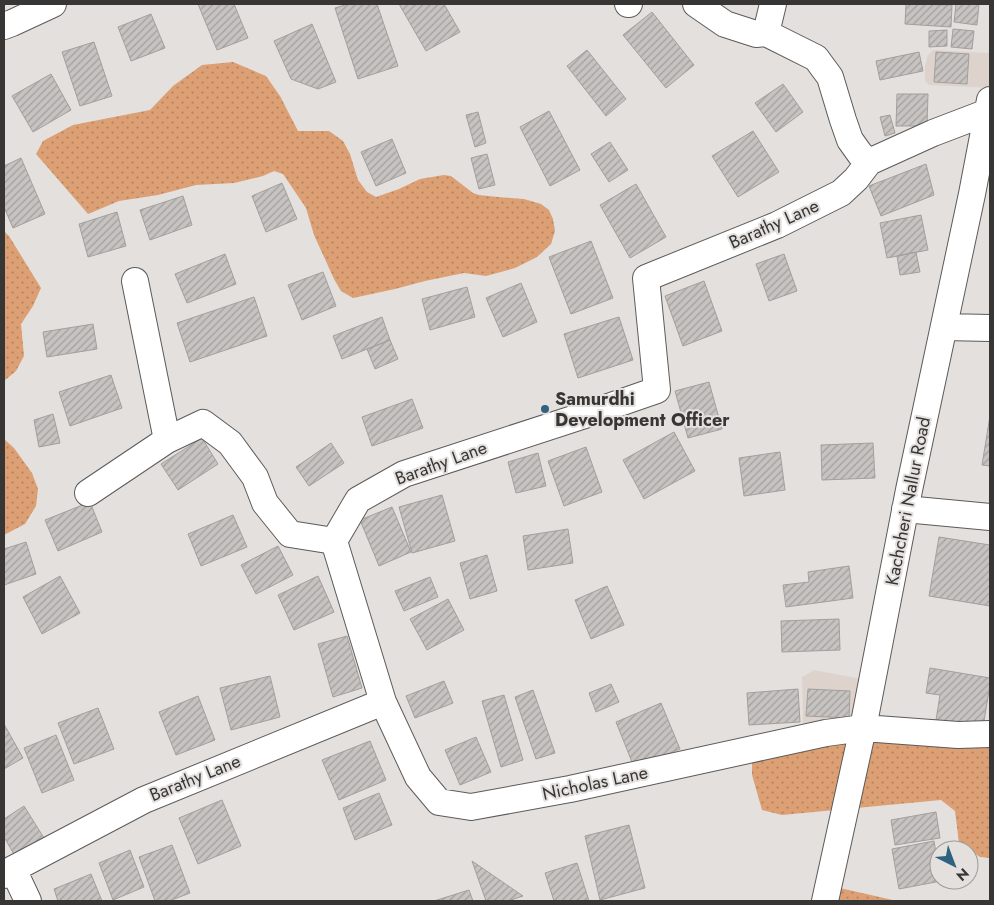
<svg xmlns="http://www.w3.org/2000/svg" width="994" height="905" font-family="Jost,sans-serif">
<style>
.built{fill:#ded3cc}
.grass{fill:url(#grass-dots)}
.building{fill:url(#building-hatch);stroke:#a29f9d}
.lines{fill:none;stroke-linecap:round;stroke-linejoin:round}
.minor-casing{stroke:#5d5a58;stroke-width:28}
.minor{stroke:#fff;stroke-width:26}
.poi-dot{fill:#2f627f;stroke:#e3e0dd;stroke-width:2}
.labels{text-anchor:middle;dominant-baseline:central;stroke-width:4;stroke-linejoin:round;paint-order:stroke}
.street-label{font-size:18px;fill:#373635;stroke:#e3e0dd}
.poi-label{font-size:18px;font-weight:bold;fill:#373635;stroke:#e3e0dd;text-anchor:start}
</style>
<defs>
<pattern id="grass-dots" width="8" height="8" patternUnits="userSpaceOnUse" patternTransform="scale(1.25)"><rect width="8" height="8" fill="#dda074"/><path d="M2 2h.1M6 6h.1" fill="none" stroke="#b48360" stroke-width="1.8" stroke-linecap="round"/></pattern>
<pattern id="building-hatch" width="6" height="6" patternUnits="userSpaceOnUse" patternTransform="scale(1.25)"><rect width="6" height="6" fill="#c7c3c1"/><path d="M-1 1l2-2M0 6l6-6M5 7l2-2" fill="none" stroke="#a29f9e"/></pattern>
</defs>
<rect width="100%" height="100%" fill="#e3e0dd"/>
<!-- built -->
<path class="built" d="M933 50 990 53V88L929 85 925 81V66L928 55Z
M814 670 872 681 863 728 814 735 803 723 802 677Z"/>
<!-- grass -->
<path class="grass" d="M233 62 266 76 280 96 298 131H329L343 141 350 154 358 180 367 192 376 197 399 189 420 179 444 175 451 176 473 193 479 195 498 197 524 199 541 204 549 210 553 219 555 231 551 244 537 257 515 268 486 276 464 273 425 281 395 289 353 298 341 291 334 279 314 235 306 208 283 174 274 171 263 176 234 183 196 185 158 195 119 201 88 214 36 154 43 141 73 125 150 110 173 86 202 65Z
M4 231 9 236 41 288 33 306 21 324 24 356 16 371 4 381Z
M4 439 14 448 32 473 38 489 36 506 25 524 4 535Z
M990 734V858L980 857 959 843 955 811 941 800 782 815 762 810 752 775V749Z
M840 888 897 901H825Z"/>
<!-- building -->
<path class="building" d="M198 4H234L248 38 217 50Z
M348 4H377L398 66 358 79 335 8Z
M399 4H444L460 32 426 51Z
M906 4 952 5 951 27 905 24Z
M956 4H979L977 25 954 22Z
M652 12 694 65 666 88 623 35Z
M151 14 165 48 131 61 118 27Z
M312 24 336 82 318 89 291 79 274 41Z
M953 29 974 31 972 49 951 47Z
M947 30V46L929 47V31Z
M94 42 112 96 80 106 62 52Z
M587 50 626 99 606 116 567 66Z
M919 52 923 71 880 80 876 61Z
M936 52 969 54 967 84 934 82Z
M51 74 71 110 33 132 12 96Z
M783 84 803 112 776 132 755 103Z
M897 94H928L927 126H896Z
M549 111 580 170 550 186 520 127Z
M478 112 486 143 475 147 466 115Z
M890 115 895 133 885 136 880 117Z
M753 131 779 172 738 197 712 156Z
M392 139 406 173 376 186 361 152Z
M610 142 628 170 609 182 591 154Z
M487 154 495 185 479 189 471 158Z
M21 158 45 214 13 228 4 207V166Z
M926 164 934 195 881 216 869 186Z
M282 183 297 219 266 232 252 196Z
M636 184 666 237 630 258 600 205Z
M183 196 192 225 150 240 140 210Z
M117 212 126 246 88 257 79 224Z
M921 215 928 250 887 258 880 223Z
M591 241 613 298 571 314 549 257Z
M916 252 920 272 900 275 897 256Z
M225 254 236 284 187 303 175 274Z
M784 254 797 291 769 301 756 264Z
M323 272 336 306 302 320 288 285Z
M704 281 722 331 683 346 665 296Z
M521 283 537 322 503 337 486 298Z
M467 287 475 317 430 330 422 299Z
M254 297 267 336 190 362 177 323Z
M382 317 390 340 342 359 333 336Z
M619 317 633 360 578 378 564 334Z
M93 324 97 349 47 357 43 332Z
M390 340 398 359 375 369 367 349Z
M111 375 122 408 70 426 59 392Z
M709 382 722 429 688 438 675 391Z
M412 399 423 428 372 446 362 417Z
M53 414 60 443 39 447 34 420Z
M990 416V466L982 465Z
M674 432 695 471 644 499 623 460Z
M202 438 218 464 178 490 161 464Z
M331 443 344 463 309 486 296 467Z
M873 443 875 478 822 480 821 445Z
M586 447 602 492 564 506 548 461Z
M780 452 785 490 744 496 739 458Z
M538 453 546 486 516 493 508 462Z
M442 495 455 541 412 553 399 507Z
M90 502 102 532 58 551 45 520Z
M392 507 411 552 379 566 360 520Z
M233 515 247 547 201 566 188 534Z
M568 529 573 563 528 570 523 536Z
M939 537 990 545V606L929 596Z
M26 542 36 574 4 585V549Z
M278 546 293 575 256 594 241 565Z
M487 555 497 591 470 599 460 563Z
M849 566 853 598 786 607 783 585 809 582 808 572Z
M60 576 80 613 42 634 23 597Z
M318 576 334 612 294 630 278 595Z
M430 577 438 597 404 611 395 591Z
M607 586 624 625 591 639 575 600Z
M448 599 464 630 427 650 410 619Z
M839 619 840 650 782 652 781 621Z
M347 636 362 688 333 697 318 644Z
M930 668 990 678V685L983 727 936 720 940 695 926 693Z
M270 676 280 717 231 730 220 688Z
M444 681 453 703 415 718 406 696Z
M611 684 619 702 596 712 589 693Z
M798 689 800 722 749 725 747 693Z
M808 689 850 691 849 718 806 716Z
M533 690 555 753 536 759 515 697Z
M504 695 523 760 501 767 482 701Z
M198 696 215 740 176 755 159 712Z
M661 703 680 749 634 767 616 722Z
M98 708 114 749 74 764 58 723Z
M4 724 23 758 4 769Z
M56 735 74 780 42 793 24 748Z
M476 737 491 772 460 785 445 750Z
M370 741 386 780 339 800 322 760Z
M379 793 392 825 355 840 343 808Z
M222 800 241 846 198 864 179 818Z
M24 806 44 838 15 856 4 837V819Z
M936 812 940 838 895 845 891 820Z
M629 825 645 888 600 900 585 836Z
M934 841 939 871V880H940L941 881 899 889 892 849Z
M172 845 190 893 169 901H155L139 857Z
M130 850 144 887 113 900 99 863Z
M472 861 523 896 508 901H486Z
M577 863 589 901H554L545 873Z
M91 874 102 901H58L54 889Z
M469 890 473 901H434Z"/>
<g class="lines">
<defs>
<path id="minor" d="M628 4H629
M696 4 725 24 756 34 766 33 816 58 830 77 843 120 850 140 860 154 869 162
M4 26 12 23 53 4
M766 33 773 4
M135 281 167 440
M944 327 990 328
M88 493 167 440 203 423 230 443 255 477 265 503 290 534 334 541
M905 509 990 517
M383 702 418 777 439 802 471 807 570 789 826 733 863 728 958 735 990 734
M13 869 28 901
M4 875 13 869 144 800 383 702 334 541 358 500 404 474 585 415 657 390 646 278 777 225 841 193 856 179 869 162 933 133 988 112
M825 901 863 728 909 490 972 194 990 100"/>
</defs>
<!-- minor casing -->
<use href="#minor" class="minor-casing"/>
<!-- minor -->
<use href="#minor" class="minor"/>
</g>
<!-- markers -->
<circle class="poi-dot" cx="545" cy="409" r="5"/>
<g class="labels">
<!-- street labels -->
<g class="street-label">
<text transform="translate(774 224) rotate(-24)">Barathy Lane</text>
<text transform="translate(441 463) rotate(-20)">Barathy Lane</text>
<text transform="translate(908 501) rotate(-79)">Kachcheri Nallur Road</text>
<text transform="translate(195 778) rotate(-22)">Barathy Lane</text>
<text transform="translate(595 783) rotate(-12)">Nicholas Lane</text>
</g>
<!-- poi labels -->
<g class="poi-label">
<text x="555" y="399">Samurdhi<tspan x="555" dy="21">Development Officer</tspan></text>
</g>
</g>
<!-- border -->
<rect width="994" height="905" fill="none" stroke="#373635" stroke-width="10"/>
<!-- north arrow -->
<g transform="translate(954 865) rotate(138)"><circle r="24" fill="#e3e0dd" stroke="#9e9c9a"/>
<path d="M0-4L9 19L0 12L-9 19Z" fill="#2f627f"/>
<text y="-8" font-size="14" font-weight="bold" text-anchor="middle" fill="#373635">N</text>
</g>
</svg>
